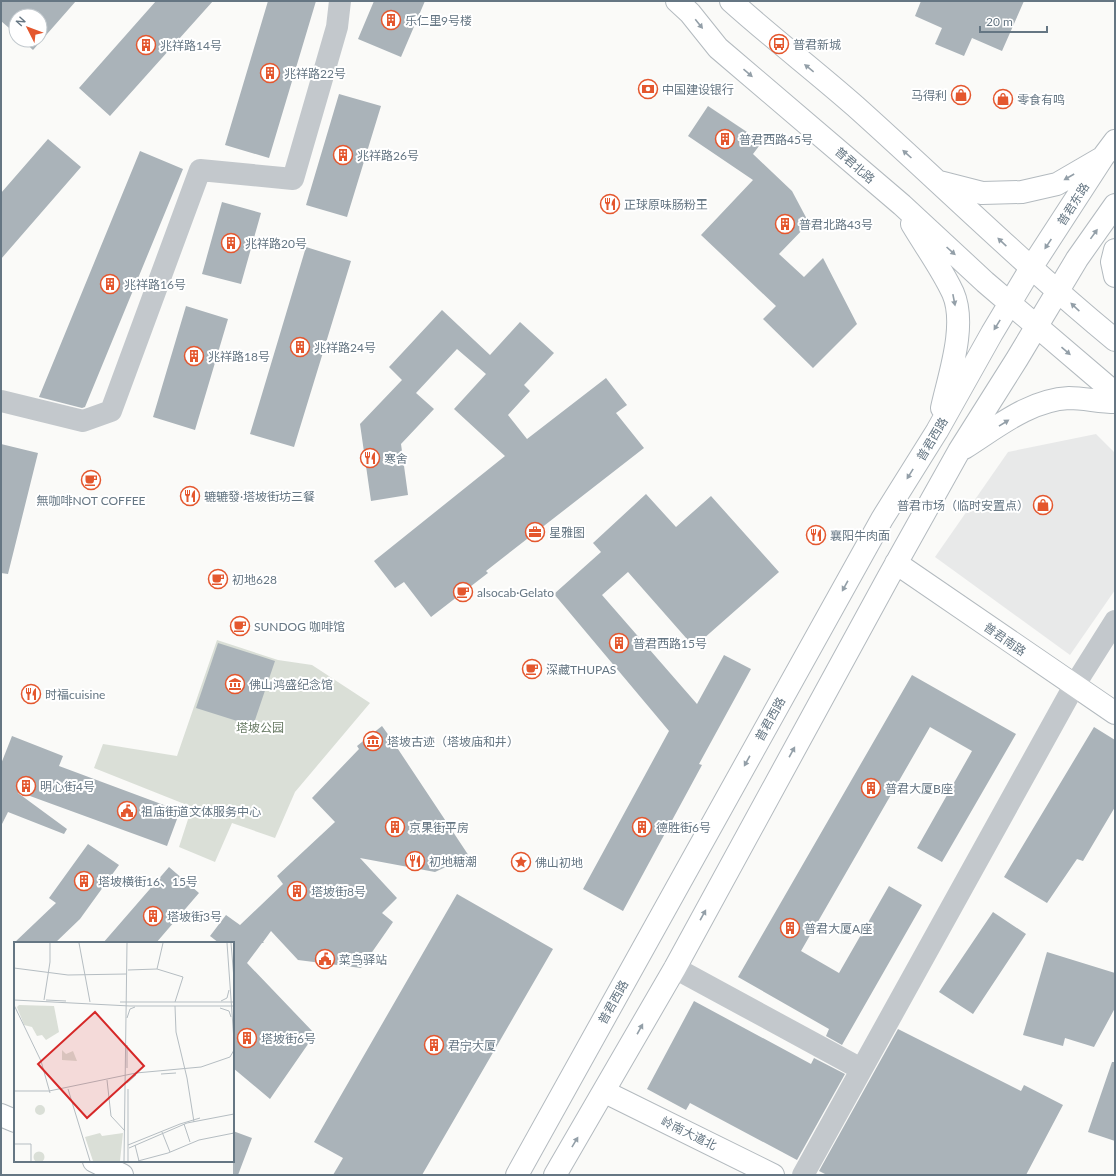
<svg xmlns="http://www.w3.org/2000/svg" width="1116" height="1176" font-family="Lato,'Noto Sans SC',sans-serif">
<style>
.built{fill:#e8e9e9}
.green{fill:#dadfd7}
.building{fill:#aab3b9}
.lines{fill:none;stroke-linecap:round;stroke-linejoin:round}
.secondary-casing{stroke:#b3babf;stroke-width:24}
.street{stroke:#c3c8cc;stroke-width:22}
.secondary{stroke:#fff;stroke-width:22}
.oneway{fill:#939fa8}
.labels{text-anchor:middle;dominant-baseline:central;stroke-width:4;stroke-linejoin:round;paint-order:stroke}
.poi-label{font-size:12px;fill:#657683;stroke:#fff;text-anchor:start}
.street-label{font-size:12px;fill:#657683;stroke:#fff}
.park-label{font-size:12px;fill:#687a64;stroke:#fff}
.inset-road{fill:none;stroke:#b5bdc2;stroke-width:1}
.view{fill:#d62828;fill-opacity:0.15;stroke:#d62828;stroke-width:2}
.inset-edge{fill:none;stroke:#657683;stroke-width:2}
</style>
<rect width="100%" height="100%" fill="#fafaf8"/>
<!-- built -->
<path class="built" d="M1096 434 1115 453V590L1070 655 935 557 1008 452Z"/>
<!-- green -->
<path class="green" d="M217 640 278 660 312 665 370 703 295 792 275 838 232 823 215 862 179 847 192 807 94 768 103 744 177 756Z"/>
<!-- building -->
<path class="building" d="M1 1H76L33 50 22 40H40V16H16V34L1 21Z
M156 1H213L110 116 79 88Z
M268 1H316L269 158 225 145Z
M374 1H425L401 57 358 39Z
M921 1H1024L1002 51 972 38 964 56 935 44 942 28 915 16Z
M339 94 381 106 347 217 306 205Z
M708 106 762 142 753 154 792 191 809 223 779 254 804 277 823 258 857 324 813 368 763 319 776 306 701 235 753 180 688 136Z
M48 139 81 167 1 259V193Z
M140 151 183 169 85 407 82 408 39 397Z
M222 202 261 213 241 284 202 274Z
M306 247 351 261 294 447 250 434Z
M186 306 228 319 195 430 153 417Z
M442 310 490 355 520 322 554 353 524 385 530 391 508 415 527 439 606 378 627 405 616 413 644 448 486 571 488 573 431 617 404 582 395 588 374 561 505 456 454 409 486 374 457 349 416 393 434 409 401 444 408 495 371 501 360 424 402 380 389 367Z
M1 444 38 453 8 574 1 573Z
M646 494 676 527 711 496 779 572 694 647 628 572 602 595 697 704 724 655 751 669 699 764 702 765 623 911 583 889 669 731 554 594 601 552 593 543Z
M218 643 275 661 253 726 196 708Z
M912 675 1016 734 942 862 917 848 972 751 930 727 801 951 839 973 889 886 922 905 842 1045 826 1036 829 1029 738 977Z
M382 726 392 740 469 856 435 872 360 858 397 898 382 913 393 922 361 968 298 960 271 931 263 942 264 943H262L247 963 315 1034 270 1099 233 1068V943H219L210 936 226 915 240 925 283 884 277 876 335 822 312 798 359 749 357 746Z
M1094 727 1115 740V807L1083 861 1077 859 1047 903 1004 877Z
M12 736 63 756 59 766 180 811 167 846 19 792 18 793 67 829 64 834 8 812 1 826V764Z
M88 844 119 865 80 919 55 943H14L56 903 49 898Z
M169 867 199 893 156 943H103Z
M457 894 553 949 422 1175H333L343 1158 314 1142Z
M993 912 1026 934 973 1014 939 992Z
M1047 952 1115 973V1008L1094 1047 1065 1038 1063 1046 1023 1035Z
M694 1001 811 1064 814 1058 845 1074 797 1160 690 1103 686 1110 647 1089Z
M898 1029 1021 1091 1024 1085 1063 1105 1026 1175H827L819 1171Z
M1112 1062H1115V1141L1088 1132Z
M233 1131 252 1138 238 1175H233Z"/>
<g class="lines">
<defs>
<path id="secondary" d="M677 1 690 13 718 48 902 205 985 282 1115 393
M731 1C771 37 814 70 855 106 942 184 1025 266 1115 340
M939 182 982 193 1022 192 1057 184 1100 159
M912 224C925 246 942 269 953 293 967 325 949 376 942 408
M1115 250 1112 262 1115 276
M964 448C996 428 1029 400 1069 398 1084 398 1100 402 1115 402
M896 563 1115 713
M605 1092 773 1175
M1 1115 15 1121
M94 1161 122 1175
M517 1175 882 519 937 431 992 333 1031 268 1103 157 1115 141
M555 1175 675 968 888 578 959 451 1017 359 1077 259 1115 205"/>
</defs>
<!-- secondary casing -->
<use href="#secondary" class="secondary-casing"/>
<!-- street -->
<path class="street" d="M1 401 83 421 111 411 200 170 293 179 337 27 340 1
M675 968 861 1069
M803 1175 1074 686 1115 621"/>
<!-- secondary -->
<use href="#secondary" class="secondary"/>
</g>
<!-- one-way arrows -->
<defs><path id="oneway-solid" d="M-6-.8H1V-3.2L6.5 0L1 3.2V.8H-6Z"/></defs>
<g class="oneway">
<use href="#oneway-solid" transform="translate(699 24) rotate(51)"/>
<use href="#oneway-solid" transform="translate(809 68) rotate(-141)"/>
<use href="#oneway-solid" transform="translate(748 73) rotate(41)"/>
<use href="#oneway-solid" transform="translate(907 154) rotate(-138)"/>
<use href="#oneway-solid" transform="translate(1069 177) rotate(150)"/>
<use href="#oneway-solid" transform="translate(1094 234) rotate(-54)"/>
<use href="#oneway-solid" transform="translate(1002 242) rotate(-137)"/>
<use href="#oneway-solid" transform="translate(1048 244) rotate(124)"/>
<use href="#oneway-solid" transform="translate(951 251) rotate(42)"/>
<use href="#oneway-solid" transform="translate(954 300) rotate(79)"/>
<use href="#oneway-solid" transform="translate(1075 307) rotate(-137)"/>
<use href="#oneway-solid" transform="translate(997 325) rotate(122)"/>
<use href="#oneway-solid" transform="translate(1066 351) rotate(41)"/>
<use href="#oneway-solid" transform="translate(1004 423) rotate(-32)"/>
<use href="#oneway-solid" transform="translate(910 474) rotate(122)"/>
<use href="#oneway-solid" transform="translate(845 586) rotate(119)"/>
<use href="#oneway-solid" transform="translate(792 752) rotate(-61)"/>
<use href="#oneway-solid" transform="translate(747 761) rotate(119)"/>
<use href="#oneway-solid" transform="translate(703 915) rotate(-61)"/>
<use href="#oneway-solid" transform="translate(640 1029) rotate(-61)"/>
<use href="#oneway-solid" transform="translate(575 1142) rotate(-59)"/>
</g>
<!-- icons -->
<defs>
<symbol id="building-ring" viewBox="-11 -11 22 22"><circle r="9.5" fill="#fff" stroke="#e4572e" stroke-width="1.5"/><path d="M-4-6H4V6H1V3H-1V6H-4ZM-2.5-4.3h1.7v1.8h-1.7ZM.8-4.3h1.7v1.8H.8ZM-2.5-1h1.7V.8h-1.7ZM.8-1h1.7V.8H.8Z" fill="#e4572e"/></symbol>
<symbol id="bus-ring" viewBox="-11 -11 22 22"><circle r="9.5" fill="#fff" stroke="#e4572e" stroke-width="1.5"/><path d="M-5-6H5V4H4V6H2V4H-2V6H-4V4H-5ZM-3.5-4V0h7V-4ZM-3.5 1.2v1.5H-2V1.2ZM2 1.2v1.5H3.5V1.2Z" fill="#e4572e"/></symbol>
<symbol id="bank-ring" viewBox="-11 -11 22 22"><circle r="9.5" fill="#fff" stroke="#e4572e" stroke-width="1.5"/><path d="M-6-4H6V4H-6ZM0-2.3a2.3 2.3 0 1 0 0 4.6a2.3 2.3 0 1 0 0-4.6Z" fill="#e4572e"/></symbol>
<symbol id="shop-ring" viewBox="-11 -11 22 22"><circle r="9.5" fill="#fff" stroke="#e4572e" stroke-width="1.5"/><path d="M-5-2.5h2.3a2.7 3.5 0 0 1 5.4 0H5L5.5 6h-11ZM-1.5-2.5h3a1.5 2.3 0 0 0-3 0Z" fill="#e4572e"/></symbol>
<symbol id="restaurant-ring" viewBox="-11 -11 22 22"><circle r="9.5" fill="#fff" stroke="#e4572e" stroke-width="1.5"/><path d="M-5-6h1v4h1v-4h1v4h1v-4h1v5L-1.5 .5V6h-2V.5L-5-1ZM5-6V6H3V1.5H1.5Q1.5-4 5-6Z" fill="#e4572e"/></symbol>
<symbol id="cafe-ring" viewBox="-11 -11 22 22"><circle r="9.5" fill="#fff" stroke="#e4572e" stroke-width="1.5"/><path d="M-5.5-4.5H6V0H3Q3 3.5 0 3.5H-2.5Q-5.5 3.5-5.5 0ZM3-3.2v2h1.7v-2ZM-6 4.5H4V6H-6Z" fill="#e4572e"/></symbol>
<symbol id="office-ring" viewBox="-11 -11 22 22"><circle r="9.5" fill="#fff" stroke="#e4572e" stroke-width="1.5"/><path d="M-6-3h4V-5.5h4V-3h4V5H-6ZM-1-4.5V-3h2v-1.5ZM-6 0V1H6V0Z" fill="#e4572e"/></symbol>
<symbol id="museum-ring" viewBox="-11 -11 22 22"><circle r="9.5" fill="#fff" stroke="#e4572e" stroke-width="1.5"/><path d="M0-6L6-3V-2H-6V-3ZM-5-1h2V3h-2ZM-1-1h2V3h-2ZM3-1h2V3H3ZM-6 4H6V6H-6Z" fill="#e4572e"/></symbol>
<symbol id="civic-ring" viewBox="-11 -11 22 22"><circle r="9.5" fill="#fff" stroke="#e4572e" stroke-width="1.5"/><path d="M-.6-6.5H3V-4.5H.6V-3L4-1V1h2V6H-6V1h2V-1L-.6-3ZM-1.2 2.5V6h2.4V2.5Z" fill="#e4572e"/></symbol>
<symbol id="sight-ring" viewBox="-11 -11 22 22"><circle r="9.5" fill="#fff" stroke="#e4572e" stroke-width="1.5"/><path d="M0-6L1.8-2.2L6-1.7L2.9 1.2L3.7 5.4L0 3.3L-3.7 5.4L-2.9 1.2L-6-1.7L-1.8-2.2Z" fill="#e4572e"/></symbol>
</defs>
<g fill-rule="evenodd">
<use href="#building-ring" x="380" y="9" width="22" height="22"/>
<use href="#bus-ring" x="768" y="33" width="22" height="22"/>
<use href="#building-ring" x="135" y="34" width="22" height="22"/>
<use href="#building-ring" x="259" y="62" width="22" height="22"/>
<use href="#bank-ring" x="637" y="78" width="22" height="22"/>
<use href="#shop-ring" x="950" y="84" width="22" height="22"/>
<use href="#shop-ring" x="992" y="88" width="22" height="22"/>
<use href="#building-ring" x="714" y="128" width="22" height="22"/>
<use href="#building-ring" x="332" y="144" width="22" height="22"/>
<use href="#restaurant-ring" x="599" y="193" width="22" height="22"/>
<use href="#building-ring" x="774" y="213" width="22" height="22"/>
<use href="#building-ring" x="220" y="232" width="22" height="22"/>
<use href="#building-ring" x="99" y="273" width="22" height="22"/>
<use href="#building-ring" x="289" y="336" width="22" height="22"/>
<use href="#building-ring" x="183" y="345" width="22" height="22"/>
<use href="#restaurant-ring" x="359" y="447" width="22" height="22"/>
<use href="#cafe-ring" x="80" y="469" width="22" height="22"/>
<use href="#restaurant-ring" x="179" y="485" width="22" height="22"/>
<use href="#shop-ring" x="1032" y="494" width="22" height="22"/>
<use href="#office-ring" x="524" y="521" width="22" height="22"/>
<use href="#restaurant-ring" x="805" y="524" width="22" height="22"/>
<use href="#cafe-ring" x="207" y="568" width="22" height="22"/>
<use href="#cafe-ring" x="452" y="581" width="22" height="22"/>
<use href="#cafe-ring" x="229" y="615" width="22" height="22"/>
<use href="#building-ring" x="608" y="632" width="22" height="22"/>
<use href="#cafe-ring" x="521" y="658" width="22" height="22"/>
<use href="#museum-ring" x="224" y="673" width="22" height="22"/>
<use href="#restaurant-ring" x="20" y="683" width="22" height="22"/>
<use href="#museum-ring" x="362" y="730" width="22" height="22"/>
<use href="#building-ring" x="15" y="775" width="22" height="22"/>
<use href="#building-ring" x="860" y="777" width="22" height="22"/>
<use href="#civic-ring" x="116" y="800" width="22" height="22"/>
<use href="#building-ring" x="384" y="816" width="22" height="22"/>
<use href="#building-ring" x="631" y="816" width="22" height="22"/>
<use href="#restaurant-ring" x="404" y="850" width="22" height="22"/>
<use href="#sight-ring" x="510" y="851" width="22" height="22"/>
<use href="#building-ring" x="73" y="870" width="22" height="22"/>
<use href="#building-ring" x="286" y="880" width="22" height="22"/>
<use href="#building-ring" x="142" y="905" width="22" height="22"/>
<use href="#building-ring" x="779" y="917" width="22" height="22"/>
<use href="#civic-ring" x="314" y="948" width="22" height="22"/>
<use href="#building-ring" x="236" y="1027" width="22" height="22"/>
<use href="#building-ring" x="423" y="1034" width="22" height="22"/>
</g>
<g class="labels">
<!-- poi labels -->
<g class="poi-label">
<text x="405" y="20">乐仁里9号楼</text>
<text x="793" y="44">普君新城</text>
<text x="160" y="45">兆祥路14号</text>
<text x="284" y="73">兆祥路22号</text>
<text x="662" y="89">中国建设银行</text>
<text x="947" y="95" text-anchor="end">马得利</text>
<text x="1017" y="99">零食有鸣</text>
<text x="739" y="139">普君西路45号</text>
<text x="357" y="155">兆祥路26号</text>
<text x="624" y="204">正球原味肠粉王</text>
<text x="799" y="224">普君北路43号</text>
<text x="245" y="243">兆祥路20号</text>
<text x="124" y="284">兆祥路16号</text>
<text x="314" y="347">兆祥路24号</text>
<text x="208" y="356">兆祥路18号</text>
<text x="384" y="458">寒舍</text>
<text x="204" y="496">辘辘發·塔坡街坊三餐</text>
<text x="91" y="500" text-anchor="middle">無咖啡NOT COFFEE</text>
<text x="1029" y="505" text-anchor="end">普君市场（临时安置点）</text>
<text x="549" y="532">星雅图</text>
<text x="830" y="535">襄阳牛肉面</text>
<text x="232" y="579">初地628</text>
<text x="477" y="592">alsocab·Gelato</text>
<text x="254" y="626">SUNDOG 咖啡馆</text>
<text x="633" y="643">普君西路15号</text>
<text x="546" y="669">深藏THUPAS</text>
<text x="249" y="684">佛山鸿盛纪念馆</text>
<text x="45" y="694">时福cuisine</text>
<text x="387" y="741">塔坡古迹（塔坡庙和井）</text>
<text x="40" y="786">明心街4号</text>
<text x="885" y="788">普君大厦B座</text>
<text x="141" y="811">祖庙街道文体服务中心</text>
<text x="409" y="827">京果街平房</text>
<text x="656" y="827">德胜街6号</text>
<text x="429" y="861">初地糖潮</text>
<text x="535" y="862">佛山初地</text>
<text x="98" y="881">塔坡横街16、15号</text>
<text x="311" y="891">塔坡街8号</text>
<text x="167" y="916">塔坡街3号</text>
<text x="804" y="928">普君大厦A座</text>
<text x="339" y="959">菜鸟驿站</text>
<text x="261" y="1038">塔坡街6号</text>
<text x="448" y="1045">君宁大厦</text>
</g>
<!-- street labels -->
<g class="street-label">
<text transform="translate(855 165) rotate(41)">普君北路</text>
<text transform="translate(1073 204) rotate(-58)">普君东路</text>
<text transform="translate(932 439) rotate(-59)">普君西路</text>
<text transform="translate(1005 639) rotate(35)">普君南路</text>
<text transform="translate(770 719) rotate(-61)">普君西路</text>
<text transform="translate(613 1002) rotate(-61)">普君西路</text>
<text transform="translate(689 1133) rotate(26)">岭南大道北</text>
</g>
<!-- park labels -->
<g class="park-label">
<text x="260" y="727">塔坡公园</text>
</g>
</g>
<!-- overview -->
<g transform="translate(14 942)">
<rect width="220" height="220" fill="#fafaf8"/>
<path d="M5 63 40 64 45 90 32 98 28 93 23 94 18 85 10 83 3 65ZM48 108 52 112 59 109 63 119 48 118ZM21 168a5 5 0 1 1 10 0a5 5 0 1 1-10 0ZM86 191 88 194 109 191 106 219H79L71 195ZM19.5 215a5.5 5.5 0 1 1 11 0a5.5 5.5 0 1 1-11 0Z" fill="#dadfd7"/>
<path class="inset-road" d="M65 1 76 60M213 1 220 99M217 1 220 37M0 26 54 33 112 32M143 27 149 1M114 28 143 27 169 35 161 60M0 58 116 64H220M30 58 36 20V1M32 58 52 59M207 59 213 56 215 48M106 60H220M0 63 27 119 36 151M161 64 162 90 173 136 180 180M206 66 215 69 217 75M113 76 116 67 121 65M113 103V126M147 132 162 131M93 138 97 174 111 189M113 141 122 133M54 147 76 219M114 147V219M0 149H35L122 131 187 125 216 115 220 108M170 182 176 200M148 190 156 210M0 202H17V219M114 203 166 182 186 176M121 203 125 219M115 206 173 181 220 172M110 219 113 1M124 219 154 211 185 198 220 191"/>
<path class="view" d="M81 70 130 124 73 176 24 122Z"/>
<rect width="220" height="220" class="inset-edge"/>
</g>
<!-- border -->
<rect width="1116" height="1176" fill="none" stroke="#657683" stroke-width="4"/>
<!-- north arrow -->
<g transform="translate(28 28) rotate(312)"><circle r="19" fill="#ffffff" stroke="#c1c8cd"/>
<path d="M0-3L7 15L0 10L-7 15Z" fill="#e4572e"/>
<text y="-6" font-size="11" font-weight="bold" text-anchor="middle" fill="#657683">N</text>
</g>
<!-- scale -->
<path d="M980 26v6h67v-6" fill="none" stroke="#657683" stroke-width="2"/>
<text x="986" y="26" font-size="12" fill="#657683" stroke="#ffffff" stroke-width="3" paint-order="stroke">20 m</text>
</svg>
